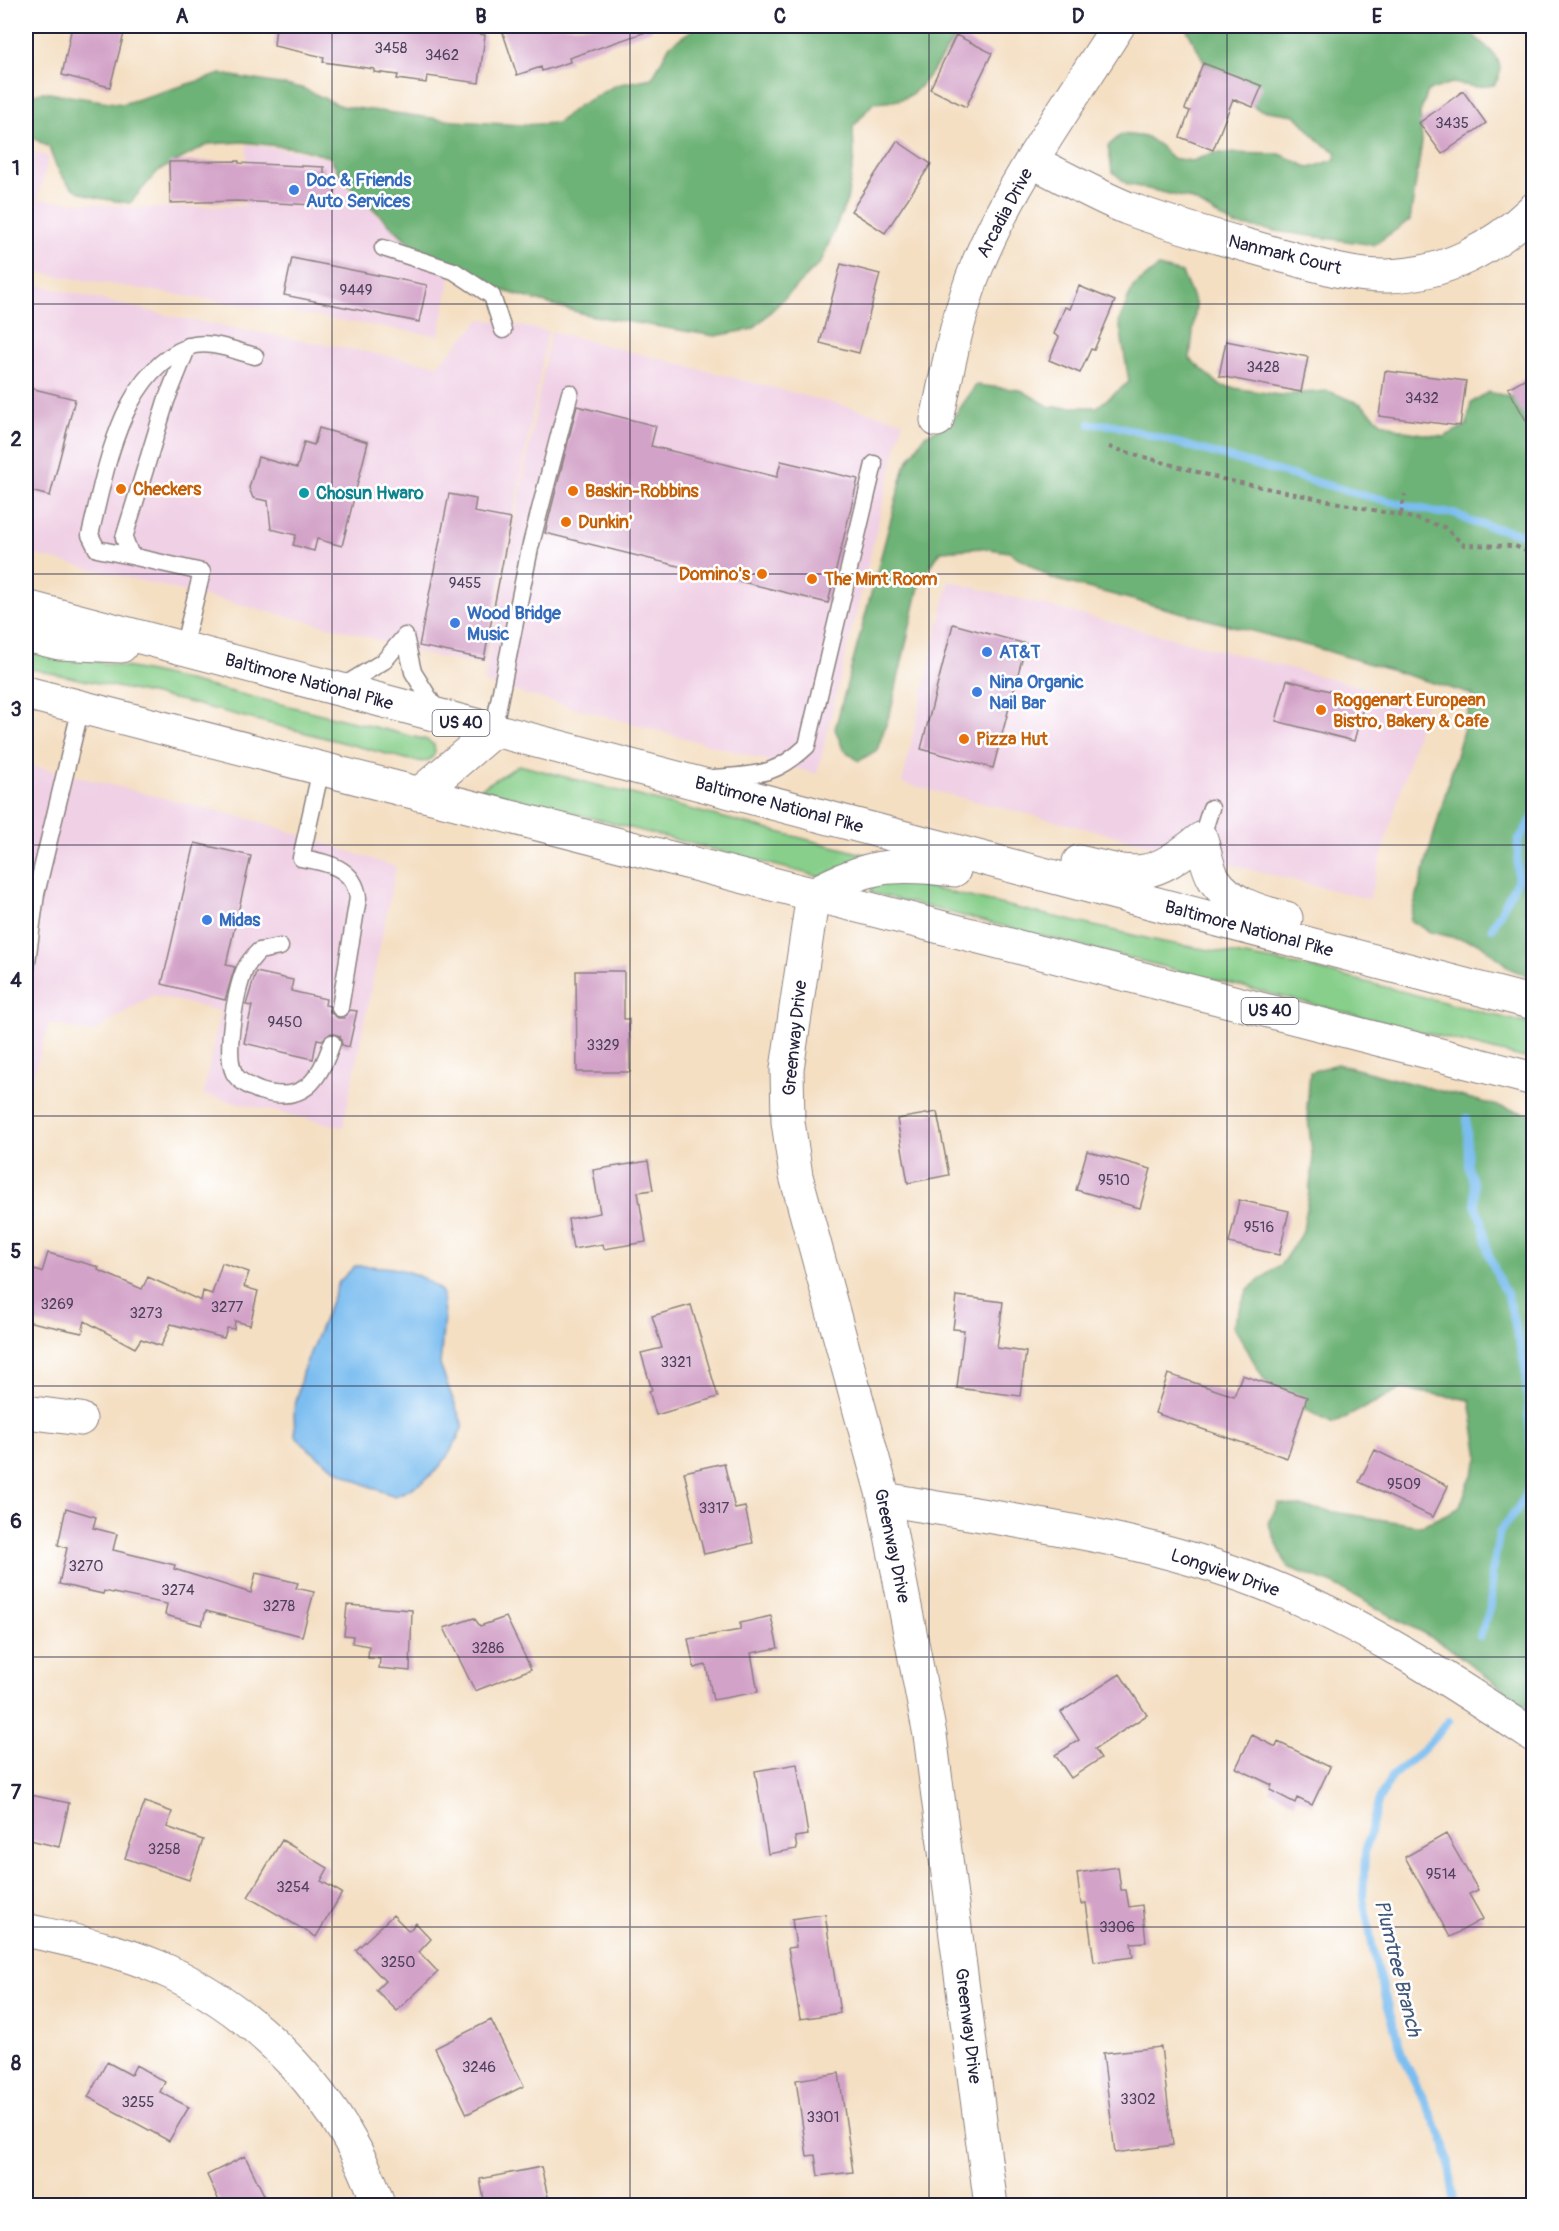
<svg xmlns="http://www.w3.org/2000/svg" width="1559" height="2231" font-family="Pangolin,sans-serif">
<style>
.built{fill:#f0d0e5}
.green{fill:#87cf8a;stroke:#547862;stroke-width:1.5}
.forest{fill:#6db276;stroke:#486a58;stroke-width:1.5}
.water{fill:#7bbdf0;stroke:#4e7096;stroke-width:1.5}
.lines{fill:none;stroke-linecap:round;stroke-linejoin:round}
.stream{stroke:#7bbdf0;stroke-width:8}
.building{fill:#d3a2c8}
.lane-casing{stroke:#8b807f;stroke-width:19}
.street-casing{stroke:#8b807f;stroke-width:35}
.primary-casing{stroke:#8b807f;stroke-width:35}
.path{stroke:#8b807f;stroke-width:4;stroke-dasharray:4.5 4.5;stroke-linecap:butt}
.lane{stroke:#fff;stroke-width:16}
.street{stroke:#fff;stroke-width:33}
.primary{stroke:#fff;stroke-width:33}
.grid{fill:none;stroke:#22223b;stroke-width:1.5;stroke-opacity:0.55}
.shop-dot{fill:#3f7fe0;stroke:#fff;stroke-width:2}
.food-dot{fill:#e8710a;stroke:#fff;stroke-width:2}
.culture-dot{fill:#0f9aa8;stroke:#fff;stroke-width:2}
.labels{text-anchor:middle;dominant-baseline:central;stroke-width:5;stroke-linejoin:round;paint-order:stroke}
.number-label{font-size:15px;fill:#4e425e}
.shield{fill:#fff;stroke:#646476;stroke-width:1.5}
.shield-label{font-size:16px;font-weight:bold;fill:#22223b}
.shop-label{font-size:18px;font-weight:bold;fill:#366cbe;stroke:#fff;text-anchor:start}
.street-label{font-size:18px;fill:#22223b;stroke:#fff}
.food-label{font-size:18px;font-weight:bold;fill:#c56008;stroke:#fff;text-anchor:start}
.culture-label{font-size:18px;font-weight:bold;fill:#0d838f;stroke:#fff;text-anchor:start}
.water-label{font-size:20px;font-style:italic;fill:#41587a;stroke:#fff}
.neatline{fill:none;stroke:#22223b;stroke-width:2}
.grid-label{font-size:20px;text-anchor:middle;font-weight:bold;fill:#22223b}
</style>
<rect width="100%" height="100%" fill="#fff"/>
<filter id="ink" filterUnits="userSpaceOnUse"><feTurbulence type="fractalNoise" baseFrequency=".0167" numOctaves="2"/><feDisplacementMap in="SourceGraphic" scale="12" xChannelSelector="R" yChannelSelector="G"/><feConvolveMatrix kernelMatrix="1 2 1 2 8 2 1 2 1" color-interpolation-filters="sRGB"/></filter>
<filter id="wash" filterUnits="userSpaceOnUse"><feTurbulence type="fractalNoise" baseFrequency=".008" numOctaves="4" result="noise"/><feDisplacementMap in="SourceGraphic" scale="24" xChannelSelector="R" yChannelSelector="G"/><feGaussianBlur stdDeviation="1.35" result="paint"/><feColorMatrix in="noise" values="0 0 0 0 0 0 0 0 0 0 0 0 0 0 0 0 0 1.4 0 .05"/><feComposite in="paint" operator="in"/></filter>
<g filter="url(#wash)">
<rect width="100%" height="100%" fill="#f4dfc3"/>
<!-- built -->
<path class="built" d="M247 145 296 151 329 159 342 182 418 253 452 268 439 336 26 271V247L39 199 140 208 245 206Z
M26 150 49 157 26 243Z
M26 282 179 318 438 365 481 319 548 331 485 666 419 653 348 631 26 553Z
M551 331 903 421 817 774 484 683Z
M949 581 1426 703 1369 899 902 783Z
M26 764 261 822 396 867 343 1127 203 1095 220 1011 153 995 91 1033 49 1023 26 1101Z"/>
<!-- green -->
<path class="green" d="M26 647 155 673 427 740 434 745 435 752C430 766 418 761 406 759L183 701 26 668Z
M519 765 867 855 820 877 480 789Z
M896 880 1163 942 1303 966 1533 1025V1060L872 893 871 889 874 885Z"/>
<!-- forest -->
<path class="forest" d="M698 26H962C951 43 926 85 910 95 899 102 885 102 873 103L853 127 854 159 847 200 821 262 753 329 715 336 588 315 504 291 418 251 343 180 330 157 296 148 243 142 209 144 158 171 130 203C84 196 64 196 49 147L26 134V96L43 92 122 104 221 74 302 88 341 106 455 121 522 125 557 123 578 106 616 85 652 78 670 45Z
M1185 26H1463C1479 44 1514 58 1494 85L1477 87 1452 83 1428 91 1420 113 1422 142 1410 220 1374 245 1234 225 1191 199 1127 184 1112 171 1108 146 1122 134 1147 137 1160 146 1171 158 1192 161 1213 153 1280 154 1310 168 1334 160 1337 152 1322 144 1295 115 1260 110 1230 94 1207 67Z
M1158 267 1182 273 1196 305 1190 359 1221 386 1279 395 1328 391 1361 404 1381 422 1404 431 1444 437 1467 425 1471 403 1488 392 1512 397 1533 406V978L1511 969 1479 943 1430 932 1410 920 1473 695 1324 650 1053 579 1009 552 983 548 941 551 920 582 891 710 877 750 859 761 843 749 835 729 905 466 925 435 949 424 976 385 1021 390 1050 407H1097L1129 382 1119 321 1133 287Z
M1337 1064 1533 1115V1712L1445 1645 1333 1584 1287 1567 1268 1523 1279 1503 1421 1526 1459 1508 1479 1457 1470 1400 1401 1389 1333 1424 1295 1404 1265 1381 1233 1325 1248 1289 1282 1263 1303 1231 1313 1164 1307 1108 1310 1072Z"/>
<!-- water -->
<path class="water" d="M355 1266C389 1266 416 1268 442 1292L444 1316 440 1365 463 1426C447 1463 434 1480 395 1496 358 1484 322 1464 295 1436L294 1411 302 1373 339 1282Z"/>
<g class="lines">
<!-- stream -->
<path class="stream" d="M1090 424 1114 425 1355 493 1439 513H1454L1471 522 1534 537
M1492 928 1517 881 1518 841 1534 816
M1467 1118 1468 1166 1474 1185 1475 1205 1482 1220 1488 1252 1502 1287 1507 1293 1525 1367 1533 1480 1517 1510 1500 1531 1492 1573 1491 1606 1480 1636
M1449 1721 1424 1749 1392 1776 1378 1802 1365 1852 1363 1898 1377 1969 1403 2057 1446 2145 1455 2206"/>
</g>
<g id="blocks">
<!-- building -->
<path class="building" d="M72 26H126L110 87 62 75Z
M276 26H397L430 30 431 26H444L459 28V31L485 35 479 83 427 76 426 83 397 79 398 75 374 72V69L323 62 324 57 274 46Z
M516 26H652V30L569 58 570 62 542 71 541 67 517 75 502 30Z
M956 35 992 53 966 107 930 89Z
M1203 63 1262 86 1253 107 1233 99 1213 150 1180 137 1190 111 1185 109Z
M1463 91 1486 123 1442 154 1419 123Z
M897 141 931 164 885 233 851 211Z
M239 161V163L324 167V177L336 178 334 206 237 201 170 203 169 162Z
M292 258 427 285 419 322 284 295Z
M841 264 880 274 859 353 820 343Z
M1079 286 1115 301 1094 350 1091 349 1080 373 1049 360 1059 337 1054 334 1065 307 1070 309Z
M1226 341 1308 357 1301 392 1219 376Z
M1385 371 1466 381 1460 426 1379 416Z
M1533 374V433L1508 388Z
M26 387 75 399 50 496 26 490Z
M577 406 656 426 651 446 777 477 781 461 858 479 828 603 545 533Z
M319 428 368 442 342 546 317 539 314 551 293 545 296 535 271 529 268 501 253 498 249 488 258 457 297 468 304 442 314 445Z
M449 494 476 499 474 512 511 519 484 659 419 646Z
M953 624 1026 644 993 768 921 749Z
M1287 680 1365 700 1354 741 1276 721Z
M195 843 251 856 226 965 235 967 225 1000 162 984Z
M576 971H624V1019H629L630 1072H577Z
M256 972 293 980 291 991 326 999 325 1005 330 1006V1012L338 1018H344L350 1010 357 1011 349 1047 342 1045 340 1036 331 1033 322 1040 317 1039 313 1059 244 1043 252 1006 246 1005Z
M937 1112 949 1175 908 1183 897 1119Z
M1087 1151 1151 1169 1140 1208 1076 1190Z
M648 1161 653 1190 638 1192 646 1242 604 1249 603 1244 573 1249 568 1219 600 1213 593 1170Z
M1239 1200 1289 1211 1279 1255 1229 1243Z
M48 1253 99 1267 98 1270 142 1289 148 1277 201 1301 203 1291 212 1294 222 1263 249 1272 244 1287 258 1291 250 1325 235 1321 234 1329 227 1328 224 1338 171 1324 161 1346 141 1339 135 1348 85 1321 82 1333 26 1321V1287L30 1269 42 1272Z
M957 1296 1003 1302 997 1348 1026 1352 1020 1396 957 1388 964 1330 953 1329Z
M691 1305 718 1397 656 1415 649 1391 652 1390 641 1353 662 1348 652 1316Z
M1168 1374 1234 1396 1242 1375 1307 1397 1287 1458 1155 1413Z
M1375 1450 1448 1486 1433 1517 1359 1482Z
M724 1463 735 1509 745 1507 753 1543 704 1554 684 1472Z
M66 1508 96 1517 93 1528 117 1534 113 1550 175 1565 174 1569 251 1593 256 1573 298 1583 296 1588 314 1592 302 1636 206 1611 202 1625 165 1615 167 1604 104 1591 103 1594 59 1584 67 1548 58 1545Z
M347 1605 412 1610 410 1671 379 1668 380 1659 368 1658 369 1646 352 1643 353 1636 344 1635Z
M771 1616 778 1648 751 1653 758 1692 713 1700 706 1665 694 1668 688 1639 740 1630V1623Z
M506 1617 531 1669 475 1691 444 1628 474 1618 480 1626Z
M1120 1674 1147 1715 1095 1749 1101 1758 1071 1778 1055 1755 1079 1740 1061 1712Z
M1252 1735 1276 1747 1278 1742 1330 1767 1312 1805 1297 1798 1295 1803 1270 1790 1272 1785 1236 1768Z
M797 1764 808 1835 795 1837 797 1849 768 1854 755 1771Z
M26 1794 69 1803 59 1847 26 1839Z
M145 1802 172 1812 167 1827 203 1840 189 1880 125 1858Z
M1446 1834 1478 1890 1469 1894 1483 1919 1450 1937 1405 1857Z
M282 1840 328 1868 321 1881 342 1893 316 1937 248 1897Z
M1118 1867 1121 1890H1126L1129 1907 1142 1905 1146 1942 1131 1943 1133 1957 1094 1962 1086 1903 1081 1904 1077 1873Z
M825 1914 840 2013 800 2019 788 1948 796 1947 792 1919Z
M393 1915 409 1931 416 1923 431 1939 419 1952 438 1972 397 2011 376 1990 385 1981 356 1950Z
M491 2020 524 2086 467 2114 435 2048Z
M1161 2047 1173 2145 1115 2153 1103 2053Z
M107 2062 131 2075 136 2065 165 2082 160 2092 189 2107 169 2141 88 2097Z
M839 2073 853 2172 818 2176 815 2155 807 2156 796 2080Z
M245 2156 269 2205H221L207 2175Z
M541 2167 550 2205H485L480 2179Z"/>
</g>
</g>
<g filter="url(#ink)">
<use href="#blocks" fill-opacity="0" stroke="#8b807f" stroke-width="1.5"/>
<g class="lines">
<defs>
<path id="lane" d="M383 248 454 271 492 296 503 330
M131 556 97 549 90 535C105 474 120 373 188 347 208 339 235 351 255 356
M183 648 202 572 131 556 124 538 166 401 188 346
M338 689 384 661 405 636 413 672 439 714
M493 731 530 548 570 393
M321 769 301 858C327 862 355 868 358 898L340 1008
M714 778C757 774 774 777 807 746L874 464
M1201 839 1211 808
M280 947 259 951C254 956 248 963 245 969 236 990 224 1052 234 1073 238 1081 252 1088 260 1091 304 1104 319 1081 332 1043
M26 969 36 894 81 707"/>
<path id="street" d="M1033 162C1064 177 1095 195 1127 208 1177 227 1229 240 1280 255 1314 264 1352 277 1388 276 1446 274 1492 249 1534 209
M937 420C948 369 957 315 977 266 1010 184 1071 101 1118 26
M813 894 787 1069 788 1122 796 1176 884 1499 930 1735 991 2206
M26 1412 80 1419
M884 1499C1011 1521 1144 1536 1265 1584 1364 1624 1445 1677 1534 1736
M26 1930C69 1940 116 1949 158 1967 258 2010 345 2102 379 2206"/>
<path id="primary" d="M26 607 1534 1003
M26 635 59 643 121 646
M26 693 1534 1079
M419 794 493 731
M1079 862C1141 877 1150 879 1201 839 1205 851 1207 868 1214 879 1229 903 1260 912 1286 918
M813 894C868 865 892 862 954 870"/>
</defs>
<!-- lane casing -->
<use href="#lane" class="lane-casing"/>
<!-- street casing -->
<use href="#street" class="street-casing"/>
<!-- primary casing -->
<use href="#primary" class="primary-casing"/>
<!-- path -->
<path class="path" d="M1109 447 1222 479 1417 519 1444 527 1464 545 1515 546 1534 555
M1401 514 1405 494"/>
<!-- lane -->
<use href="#lane" class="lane"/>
<!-- street -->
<use href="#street" class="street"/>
<!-- primary -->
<use href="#primary" class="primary"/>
</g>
</g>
<!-- grid -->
<path class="grid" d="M332 26V2206M630 26V2206M929 26V2206M1227 26V2206M26 304H1534M26 574H1534M26 845H1534M26 1116H1534M26 1386H1534M26 1657H1534M26 1927H1534"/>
<!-- markers -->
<g class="shop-dot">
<circle cx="294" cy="190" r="6"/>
<circle cx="455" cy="623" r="6"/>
<circle cx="987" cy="652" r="6"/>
<circle cx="977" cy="692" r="6"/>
<circle cx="207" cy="920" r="6"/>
</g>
<g class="food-dot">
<circle cx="121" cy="489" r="6"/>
<circle cx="573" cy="491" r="6"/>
<circle cx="566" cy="522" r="6"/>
<circle cx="762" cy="574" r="6"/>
<circle cx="812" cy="579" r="6"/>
<circle cx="1321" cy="710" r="6"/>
<circle cx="964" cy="739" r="6"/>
</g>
<circle class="culture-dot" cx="304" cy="493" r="6"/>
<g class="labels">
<!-- number labels -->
<g class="number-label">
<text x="391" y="48">3458</text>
<text x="442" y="55">3462</text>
<text x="1452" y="123">3435</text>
<text x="356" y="290">9449</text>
<text x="1263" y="367">3428</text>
<text x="1422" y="398">3432</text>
<text x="465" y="583">9455</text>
<text x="285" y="1022">9450</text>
<text x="603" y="1045">3329</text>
<text x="1114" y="1180">9510</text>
<text x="1259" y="1227">9516</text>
<text x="57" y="1304">3269</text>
<text x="227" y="1307">3277</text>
<text x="146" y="1313">3273</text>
<text x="676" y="1362">3321</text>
<text x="1404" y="1484">9509</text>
<text x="714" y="1508">3317</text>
<text x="86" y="1566">3270</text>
<text x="178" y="1590">3274</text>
<text x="279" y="1606">3278</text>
<text x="488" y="1648">3286</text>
<text x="164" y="1849">3258</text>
<text x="1441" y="1874">9514</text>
<text x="293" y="1887">3254</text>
<text x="1117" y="1927">3306</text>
<text x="398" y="1962">3250</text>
<text x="479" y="2067">3246</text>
<text x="1138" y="2099">3302</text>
<text x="138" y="2102">3255</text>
<text x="823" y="2117">3301</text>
</g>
<!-- shield labels -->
<g class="shield">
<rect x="432.5" y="710" width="57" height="26" rx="4.5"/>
<rect x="1241.5" y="998" width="57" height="26" rx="4.5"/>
</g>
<g class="shield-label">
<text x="461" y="723">US 40</text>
<text x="1270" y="1011">US 40</text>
</g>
<!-- shop labels -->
<g class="shop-label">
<text x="306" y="180">Doc &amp; Friends<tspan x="306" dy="21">Auto Services</tspan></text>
<text x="467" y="613">Wood Bridge<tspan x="467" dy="21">Music</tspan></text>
<text x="999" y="652">AT&amp;T</text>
<text x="989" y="682">Nina Organic<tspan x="989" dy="21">Nail Bar</tspan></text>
<text x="219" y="920">Midas</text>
</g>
<!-- street labels -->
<g class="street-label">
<text transform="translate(1005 213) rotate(-62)">Arcadia Drive</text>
<text transform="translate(1285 255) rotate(14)">Nanmark Court</text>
<text transform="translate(309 682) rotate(15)">Baltimore National Pike</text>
<text transform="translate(779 805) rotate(15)">Baltimore National Pike</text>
<text transform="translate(1249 929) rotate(15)">Baltimore National Pike</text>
<text transform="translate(795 1038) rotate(-84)">Greenway Drive</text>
<text transform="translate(892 1546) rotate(78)">Greenway Drive</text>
<text transform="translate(1225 1573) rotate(19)">Longview Drive</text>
<text transform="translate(968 2026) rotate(83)">Greenway Drive</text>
</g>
<!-- food labels -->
<g class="food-label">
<text x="133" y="489">Checkers</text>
<text x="585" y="491">Baskin-Robbins</text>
<text x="578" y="522">Dunkin'</text>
<text x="750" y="574" text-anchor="end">Domino's</text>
<text x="824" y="579">The Mint Room</text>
<text x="1333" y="700">Roggenart European<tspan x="1333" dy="21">Bistro, Bakery &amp; Cafe</tspan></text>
<text x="976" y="739">Pizza Hut</text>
</g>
<!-- culture labels -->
<g class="culture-label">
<text x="316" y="493">Chosun Hwaro</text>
</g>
<!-- water labels -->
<g class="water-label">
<text transform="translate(1398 1968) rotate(76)">Plumtree Branch</text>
</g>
</g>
<!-- margin -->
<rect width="1559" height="2231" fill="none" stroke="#fff" stroke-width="66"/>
<rect x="33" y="33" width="1493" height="2165" class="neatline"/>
<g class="grid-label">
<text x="182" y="23">A</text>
<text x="481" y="23">B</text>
<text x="780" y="23">C</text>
<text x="1078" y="23">D</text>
<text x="1377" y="23">E</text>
<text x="16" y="175">1</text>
<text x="16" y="446">2</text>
<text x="16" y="716">3</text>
<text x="16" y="987">4</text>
<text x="16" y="1258">5</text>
<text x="16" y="1528">6</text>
<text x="16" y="1799">7</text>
<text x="16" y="2070">8</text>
</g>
</svg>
